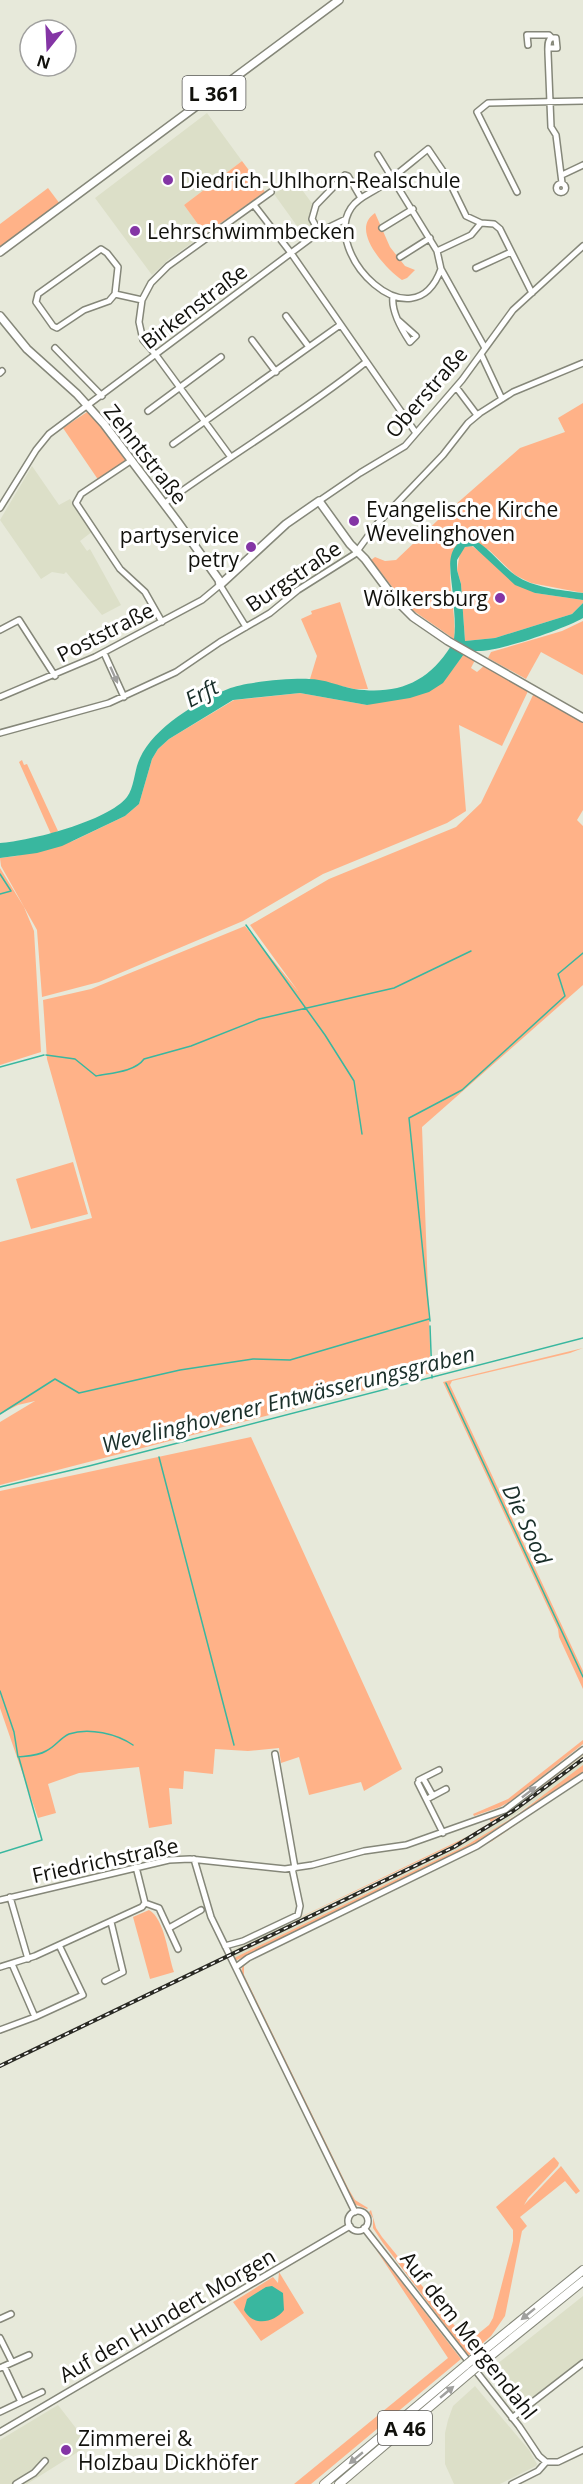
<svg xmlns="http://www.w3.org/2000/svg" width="583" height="2484" font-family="'Open Sans',sans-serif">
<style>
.built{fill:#dcdfc8}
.green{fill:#ffb288}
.water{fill:#39b79f}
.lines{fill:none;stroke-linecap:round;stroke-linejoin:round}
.stream{stroke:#39b79f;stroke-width:1.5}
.minor-casing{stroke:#858779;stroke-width:8}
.major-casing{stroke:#858779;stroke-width:10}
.highway-casing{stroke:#858779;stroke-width:10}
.minor{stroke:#fff;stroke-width:5}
.major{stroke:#fff;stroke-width:7}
.highway{stroke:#fff;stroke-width:8}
.rail-casing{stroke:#292923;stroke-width:4}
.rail{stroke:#fff;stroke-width:1.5;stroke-dasharray:4.5;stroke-linecap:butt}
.highway-bridge-casing{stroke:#858779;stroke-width:10;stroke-linecap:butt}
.highway-bridge{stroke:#fff;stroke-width:8}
.oneway{fill:#a0a09e}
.poi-dot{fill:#8435a5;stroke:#fff;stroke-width:2}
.labels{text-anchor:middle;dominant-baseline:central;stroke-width:6;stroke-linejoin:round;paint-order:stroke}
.shield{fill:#fff;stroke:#585855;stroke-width:1.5}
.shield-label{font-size:20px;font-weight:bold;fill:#11110c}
.poi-label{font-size:21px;fill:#11110c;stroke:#fff;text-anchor:start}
.street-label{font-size:21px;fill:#11110c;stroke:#fff}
.water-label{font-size:22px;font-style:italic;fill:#192e29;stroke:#fff}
</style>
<rect width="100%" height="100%" fill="#e7e9da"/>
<!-- built -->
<path class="built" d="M207 113 242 161 184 205 205 234 169 259 152 275 95 198Z
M294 179 314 206 310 218 314 230 305 237 274 194Z
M32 466 59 505 70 499 93 531 80 541 87 551 90 549 121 605 102 615 66 572 64 574 52 572 41 579 0 520Z
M583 1755V1765L555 1787 492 1831 428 1865 234 1958 230 1951 419 1862 488 1825 529 1798Z
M583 2296V2360L517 2411 487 2372Z
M475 2386 529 2450 537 2464 536 2466 500 2484H454L445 2464V2433L448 2420 453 2406Z
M58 2405 89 2445 27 2484H0V2440Z"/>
<!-- green -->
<path class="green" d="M242 161 265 192 205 234 184 205Z
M48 188 60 204 0 247V224Z
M375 213 390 247 405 266 415 270 407 278 402 280C386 269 349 230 375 213Z
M583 403V593L531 583 515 575 489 550 461 540C439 564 458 608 454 639L408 607 371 560 375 557 385 561 396 560 438 520 520 448 565 432 558 418Z
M87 412 102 426 129 460 99 481 63 428Z
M472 546 535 593 583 600V603L572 614 495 638 465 641 461 584 457 570 460 552 465 547Z
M340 602 368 689H354L310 679 317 656 301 619 312 614 311 611Z
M583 621V675L541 652 526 679 488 658 491 652 562 631Z
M464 654 475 660 471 668 477 672 485 665 529 689 502 746 459 725 466 811 447 823 323 874 243 921 99 982 42 997 37 930 1 866 0 858 16 856 73 841 125 816 139 804 152 759 158 749 169 739 234 700 300 693 367 705 452 670Z
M534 693 583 722V810L577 820 583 826V985L422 1127 431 1373 0 1485V1422L35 1401 18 1405 0 1414V1242L92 1218 47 1059 43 1000 91 989 245 926 298 991 250 925 329 879 456 827 481 803Z
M22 760 24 765 27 764 58 831 51 834 19 762Z
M0 868 24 907 34 931 41 1052 0 1065Z
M73 1162 88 1214 31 1229 16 1179Z
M583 1348 570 1353 452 1381 450 1385 583 1671V1689L559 1637 558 1629 443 1382Z
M251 1437 402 1769 364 1791 361 1782 309 1795 299 1757 281 1763 279 1748 248 1751 215 1749 213 1774 184 1771 183 1789 169 1788 172 1824 149 1828 139 1767 79 1773 48 1784 56 1813 38 1818 0 1708V1491Z
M583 1740V1744L511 1801 500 1807 474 1816 473 1814 508 1799Z
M583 1752V1755C542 1787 502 1817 457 1843L230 1951 475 1833 491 1822 489 1819 516 1805Z
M583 1765V1774L485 1839 235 1961 234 1958 465 1846 517 1815Z
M583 1779 492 1841 251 1960 244 1966V1975L348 2188 355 2200 368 2208 367 2209 354 2204 245 1982C241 1974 239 1967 248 1960L491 1840Z
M149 1910C165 1919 168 1956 174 1972L150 1979 133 1917Z
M554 2157 559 2163 558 2166 528 2198 524 2205 561 2166 580 2191 576 2194 565 2181 520 2217 527 2226 522 2231 505 2316 491 2336 468 2356 383 2243 373 2228V2218L369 2212 371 2210 376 2228 382 2237 468 2342 489 2325 493 2318 513 2241V2230L496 2207Z
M375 2248 461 2359 311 2484H294L448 2358Z
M279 2272 304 2313 261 2341 233 2302 273 2277 278 2283Z"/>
<!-- water -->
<path class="water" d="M471 538C489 547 499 563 515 575 534 588 560 590 583 593V600L535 593 515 585 473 546 465 547 457 560V570L461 584 465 641 495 638 572 614 583 603V618C564 629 496 653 475 651 469 651 459 642 454 639 456 625 454 611 453 597 452 575 441 544 471 538Z
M451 646 464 654 443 683 429 692 410 698 367 705 300 693 233 700 169 739 158 749 152 759 139 804 125 816 62 846 37 853 0 858V843C30 841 108 821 127 797 135 786 134 770 140 758 154 727 197 702 228 689 244 682 290 678 309 679 324 679 339 686 354 689 397 695 428 683 451 646Z
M272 2286 283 2293 284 2310C274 2323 253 2327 244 2310L247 2299 266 2287Z"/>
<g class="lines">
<!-- stream -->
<path class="stream" d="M0 874 11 891 0 894
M246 925 325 1035 354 1081 362 1134
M46 1055 75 1059 96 1076C110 1073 135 1072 144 1059L191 1046 259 1019 394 988 471 951
M0 1067 44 1055
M430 1321 409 1118 462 1090 565 996 558 974 583 953
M430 1326 432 1378
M446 1383 583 1677
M0 1414 55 1379 79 1393 180 1370 253 1359 290 1360 429 1319
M159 1457 234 1745
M0 1487 89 1466 583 1338
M0 1691 14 1732 18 1757C27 1756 38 1756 46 1751 55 1747 60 1738 69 1734 89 1727 117 1734 133 1745
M0 1853 42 1840 19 1758"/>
<defs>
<path id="minor" d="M528 45 527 35H549L552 38
M548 48H557L556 38H551C547 41 548 48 548 53L551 127 556 135 562 183
M378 155 437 251 441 269 485 348
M562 175 583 165
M556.5 188a4.5 4.5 0 1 1 9 0a4.5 4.5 0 1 1-9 0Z
M517 192 477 112 488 103 583 101
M254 205 291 253 416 433
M382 228 413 209
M319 232 312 219 316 205 345 175 348 176 361 198
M437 251 471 235 481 223
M400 257 430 238
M476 268 511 252
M441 269C413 346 321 253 351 208 359 196 373 193 384 184 399 173 413 161 428 149L447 177 466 216 481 223 494 224 500 229 532 293
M115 294 109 301 84 310 57 328 53 326 36 302 38 294 101 249 107 253 118 267 115 294 142 300
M393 297C391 312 402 330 410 342L416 336 398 320
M286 316 309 347
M252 340 276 372
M55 348 102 396
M481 354 502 399
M0 373 2 371
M456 387 477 415
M148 411 221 357
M173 444 340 325
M230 456 156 355 143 340 139 322 142 300 151 283 168 266 271 192
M132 460 81 494 76 503 120 569 145 592 162 622
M319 501 360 473 405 446 462 380 513 310 583 246
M165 503C231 455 302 413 366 362
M0 508 36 450 49 434 319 232 346 219
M0 630 19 620 55 676
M104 653 124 697
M0 697 95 657 202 600 220 585 246 627
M0 733 109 703 176 672 220 642 270 613 298 590 355 554 376 525 443 455 468 423 480 413 513 392 583 363
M275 1754 295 1868
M423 1778 433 1796
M419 1780 439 1770
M418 1783 443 1833
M427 1799 446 1789
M194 1859 211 1917 355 2212
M136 1867 145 1903 159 1908 178 1949
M10 1897 28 1959
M0 1900 169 1860 190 1859 285 1869 312 1865 364 1851 406 1845 505 1810 583 1750
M169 1928 201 1910
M225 1946 243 1941 298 1915 300 1906 292 1868
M12 1964 35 2017
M0 1967 35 1956 142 1907 145 1903
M236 1967 248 1958 477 1846 583 1776
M105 1981 123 1972 111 1922
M0 2030 35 2017 83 1995 59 1945
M348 2221a10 10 0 1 1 20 0a10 10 0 1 1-20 0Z
M364 2228 519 2426 539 2456 546 2462
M0 2319 11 2314
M0 2338 12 2362
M4 2366 21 2402
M0 2368 29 2355
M0 2412 42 2392
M512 2418 583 2363
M0 2432 350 2226
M546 2462H558L583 2450
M16 2484 34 2473 45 2461
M512 2484 538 2471 546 2462"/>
<path id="major" d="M0 252 339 0
M0 316 27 349 77 394 104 424 177 521 219 580 220 585 286 524 319 501 350 544 365 559 394 598 413 617 448 641 583 718"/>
<path id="highway" d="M472 2360 583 2270
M478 2366 583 2281
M324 2484 466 2365
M339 2484 472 2371"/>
</defs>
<!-- minor casing -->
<use href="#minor" class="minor-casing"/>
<!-- major casing -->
<use href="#major" class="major-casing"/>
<!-- highway casing -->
<use href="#highway" class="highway-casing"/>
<!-- minor -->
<use href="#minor" class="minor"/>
<!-- major -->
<use href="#major" class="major"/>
<!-- highway -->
<use href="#highway" class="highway"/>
<defs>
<path id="rail" d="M0 2066 454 1847 513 1811 583 1759"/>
</defs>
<!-- rail casing -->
<use href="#rail" class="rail-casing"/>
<!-- rail -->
<use href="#rail" class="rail"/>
<defs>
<path id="highway-bridge" d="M466 2365 472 2360
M472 2371 478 2366"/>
</defs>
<!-- highway-bridge casing -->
<use href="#highway-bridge" class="highway-bridge-casing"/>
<!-- highway-bridge -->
<use href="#highway-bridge" class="highway-bridge"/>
</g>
<!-- one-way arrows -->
<defs><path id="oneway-solid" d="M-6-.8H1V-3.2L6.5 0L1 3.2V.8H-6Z" transform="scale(1.5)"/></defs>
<g class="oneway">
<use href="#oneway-solid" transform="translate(114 675) rotate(66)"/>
<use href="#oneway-solid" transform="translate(529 1792) rotate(-38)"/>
<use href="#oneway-solid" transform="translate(528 2314) rotate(141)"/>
<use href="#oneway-solid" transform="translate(447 2392) rotate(-40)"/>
<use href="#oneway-solid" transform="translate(356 2458) rotate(140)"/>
</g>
<!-- markers -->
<g class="poi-dot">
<circle cx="168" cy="180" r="6"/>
<circle cx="135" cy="231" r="6"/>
<circle cx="354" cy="521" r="6"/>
<circle cx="251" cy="547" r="6"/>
<circle cx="500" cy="598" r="6"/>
<circle cx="66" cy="2450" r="6"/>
</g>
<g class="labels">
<!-- shield labels -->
<g class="shield">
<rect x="182.5" y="76" width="63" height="34" rx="4.5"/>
<rect x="378" y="2411" width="54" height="34" rx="4.5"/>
</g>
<g class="shield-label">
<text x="214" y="93">L 361</text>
<text x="405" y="2428">A 46</text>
</g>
<!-- poi labels -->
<g class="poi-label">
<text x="180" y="180">Diedrich-Uhlhorn-Realschule</text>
<text x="147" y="231">Lehrschwimmbecken</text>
<text x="366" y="509">Evangelische Kirche<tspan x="366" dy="24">Wevelinghoven</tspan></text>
<text x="239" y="535" text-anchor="end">partyservice<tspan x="239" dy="24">petry</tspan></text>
<text x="488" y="598" text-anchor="end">Wölkersburg</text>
<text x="78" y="2438">Zimmerei &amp;<tspan x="78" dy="24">Holzbau Dickhöfer</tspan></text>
</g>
<!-- street labels -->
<g class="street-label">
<text transform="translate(194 306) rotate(-37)">Birkenstraße</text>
<text transform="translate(426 392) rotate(-49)">Oberstraße</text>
<text transform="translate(146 454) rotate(52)">Zehntstraße</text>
<text transform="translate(293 576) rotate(-34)">Burgstraße</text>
<text transform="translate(105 632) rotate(-27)">Poststraße</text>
<text transform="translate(105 1860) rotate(-12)">Friedrichstraße</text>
<text transform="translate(167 2315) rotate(-30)">Auf den Hundert Morgen</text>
<text transform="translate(469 2335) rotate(52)">Auf dem Mergendahl</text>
</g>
<!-- water labels -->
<g class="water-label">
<text transform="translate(201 692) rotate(-28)">Erft</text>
<text transform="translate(288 1398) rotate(-14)">Wevelinghovener Entwässerungsgraben</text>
<text transform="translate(528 1524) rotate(65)">Die Sood</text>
</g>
</g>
<!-- north arrow -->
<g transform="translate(48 48) rotate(198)"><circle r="28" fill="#ffffff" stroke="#a0a09e" stroke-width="1.5"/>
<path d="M0-4.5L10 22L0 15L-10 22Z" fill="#8435a5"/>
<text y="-9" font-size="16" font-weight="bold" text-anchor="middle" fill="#11110c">N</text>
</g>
</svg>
